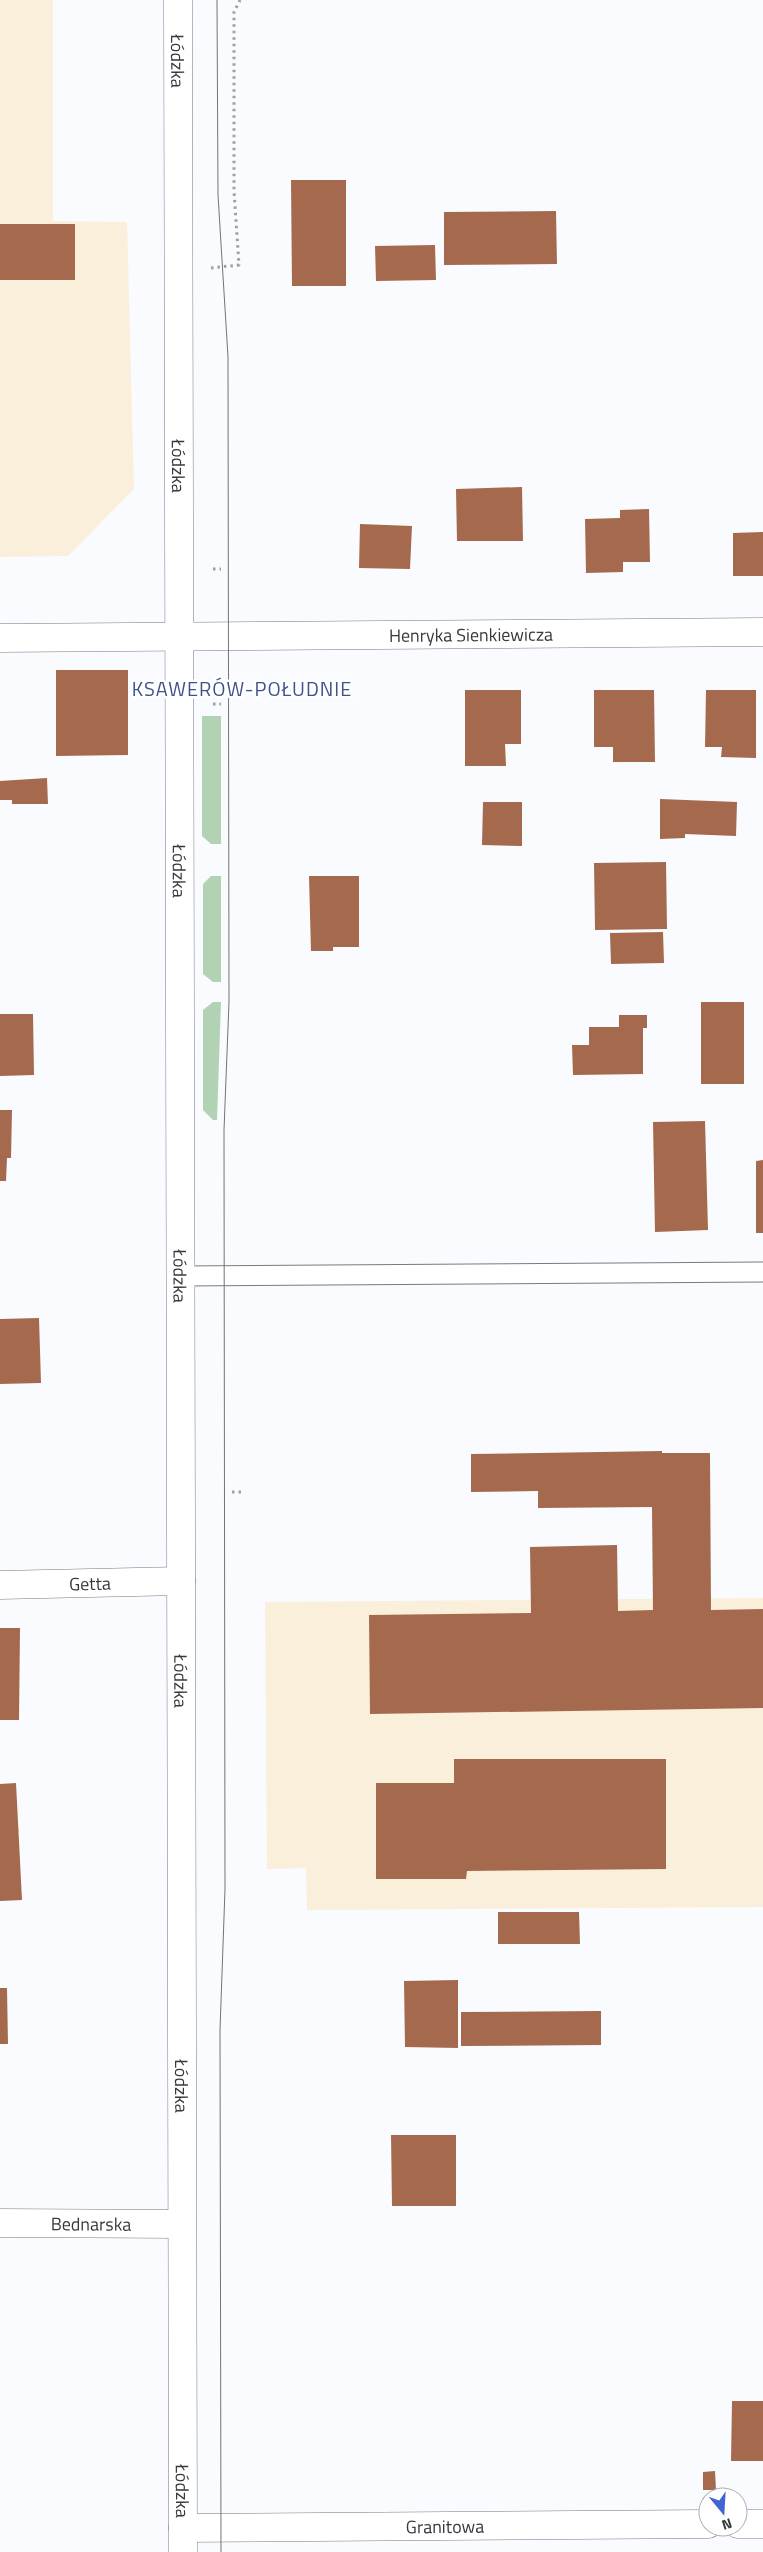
<svg xmlns="http://www.w3.org/2000/svg" width="763" height="2552" font-family="'Titillium Web',sans-serif">
<style>
.industrial{fill:#faefda}
.green{fill:#b2d3b3}
.building{fill:#a5694d}
.lines{fill:none;stroke-linecap:round;stroke-linejoin:round}
.service-casing{stroke:#767a82;stroke-width:21}
.minor-casing{stroke:#767a82;stroke-width:29}
.secondary-casing{stroke:#767a82;stroke-width:29}
.path{stroke:#9ea0a3;stroke-width:3;stroke-dasharray:2.5 4;stroke-linecap:butt}
.service{stroke:#fff;stroke-width:19}
.minor{stroke:#fff;stroke-width:28}
.secondary{stroke:#fff;stroke-width:28}
.tram{stroke:#727477;stroke-width:1}
.labels{text-anchor:middle;dominant-baseline:central;stroke-width:5;stroke-linejoin:round;paint-order:stroke}
.street-label{font-size:18px;fill:#37393c;stroke:#fff}
.quarter-label{font-size:20px;letter-spacing:1px;fill:#3e538e;stroke:#fff}
</style>
<rect width="100%" height="100%" fill="#f9fbfe"/>
<!-- industrial -->
<path class="industrial" d="M0 0H53V221L127 222 134 489 68 556 0 557Z
M763 1598V1907L307 1910 306 1868 267 1869 265 1602Z"/>
<!-- green -->
<path class="green" d="M202 716H221V844H211L202 836Z
M211 876H221V982H213L203 974V884Z
M213 1002H221L217 1120H213L203 1110V1010Z"/>
<!-- building -->
<path class="building" d="M291 180H346V286H292Z
M556 211 557 264 444 265V212Z
M0 224H75V280H0Z
M435 245 436 280 376 281 375 246Z
M522 487 523 541H457L456 489Z
M649 509 650 562H623V572L586 573 585 519 620 518V510Z
M360 524 412 526 410 569 359 568Z
M763 532V576H733V533Z
M56 670H128V755L56 756Z
M465 690H521V744H505L506 766H465Z
M594 690H654L655 762H613V747H594Z
M706 690H756V758L721 757 722 747H705Z
M47 778 48 804H12V800H0V781Z
M660 799 737 802 736 836 685 834V838L660 839Z
M483 802H522V846L482 845Z
M666 862 667 929 595 930 594 863Z
M309 876H359V947H333V951H311Z
M663 932 664 963 611 964 610 933Z
M701 1002H744V1084H701Z
M0 1014H33L34 1075 0 1076Z
M619 1015H647V1028H643V1074L573 1075 572 1045H589V1027H619Z
M0 1110H12L11 1158H7L6 1181H0Z
M705 1121 708 1230 655 1232 653 1122Z
M763 1160V1233H756V1161Z
M39 1318 41 1383 0 1384V1319Z
M662 1451V1453H710L711 1610 763 1609V1708L370 1714 369 1615 531 1613 530 1547 617 1545 618 1611 653 1610 652 1507 538 1508V1491L471 1492V1454Z
M0 1628H20L19 1720H0Z
M454 1759H666V1869L467 1871 466 1879H376V1783H454Z
M16 1783 22 1900 0 1901V1784Z
M498 1912H579L580 1944H498Z
M458 1980V2048L405 2047 404 1981Z
M0 1988H7L8 2044H0Z
M601 2011V2045L461 2046V2012Z
M391 2135H456V2206H392Z
M732 2401H763V2461H731Z
M715 2471 716 2490H703V2472Z"/>
<g class="lines">
<defs>
<path id="service" d="M181 1276 763 1272"/>
<g id="minor">
<path id="s1" d="M0 638 763 632"/>
<path id="s2" d="M0 1585 181 1581"/>
<path id="s3" d="M0 2223 182 2224"/>
<path d="M738 2524H763"/>
<path id="s4" d="M183 2528 708 2524"/>
</g>
<g id="secondary">
<path id="s5" d="M178 0 183 2552"/>
</g>
</defs>
<!-- service casing -->
<use href="#service" class="service-casing"/>
<!-- minor casing -->
<use href="#minor" class="minor-casing"/>
<!-- secondary casing -->
<use href="#secondary" class="secondary-casing"/>
<!-- path -->
<path class="path" d="M211 268 239 265 234 191V12L240 0
M213 569H221
M213 704H221
M232 1492H241"/>
<!-- service -->
<use href="#service" class="service"/>
<!-- minor -->
<use href="#minor" class="minor"/>
<!-- secondary -->
<use href="#secondary" class="secondary"/>
<!-- tram -->
<path class="tram" d="M217 0 218 195 228 357 229 1002 224 1130 225 1889 220 2030 221 2552"/>
</g>
<g class="labels">
<!-- street labels -->
<g class="street-label">
<text stroke="none"><textPath href="#s5" startOffset="61">Łódzka</textPath></text>
<text stroke="none"><textPath href="#s5" startOffset="466">Łódzka</textPath></text>
<text stroke="none"><textPath href="#s1" startOffset="471">Henryka Sienkiewicza</textPath></text>
<text stroke="none"><textPath href="#s5" startOffset="871">Łódzka</textPath></text>
<text stroke="none"><textPath href="#s5" startOffset="1276">Łódzka</textPath></text>
<text stroke="none"><textPath href="#s2" startOffset="90">Getta</textPath></text>
<text stroke="none"><textPath href="#s5" startOffset="1681">Łódzka</textPath></text>
<text stroke="none"><textPath href="#s5" startOffset="2086">Łódzka</textPath></text>
<text stroke="none"><textPath href="#s3" startOffset="91">Bednarska</textPath></text>
<text stroke="none"><textPath href="#s5" startOffset="2491">Łódzka</textPath></text>
<text stroke="none"><textPath href="#s4" startOffset="262">Granitowa</textPath></text>
</g>
<!-- quarter labels -->
<g class="quarter-label">
<text x="242" y="688">KSAWERÓW-POŁUDNIE</text>
</g>
</g>
<!-- north arrow -->
<g transform="translate(723 2512) rotate(162)"><circle r="24" fill="#ffffff" stroke="#afb0b1"/>
<path d="M0-4L9 19L0 12L-9 19Z" fill="#4164d6"/>
<text y="-8" font-size="14" font-weight="bold" text-anchor="middle" fill="#37393c">N</text>
</g>
</svg>
